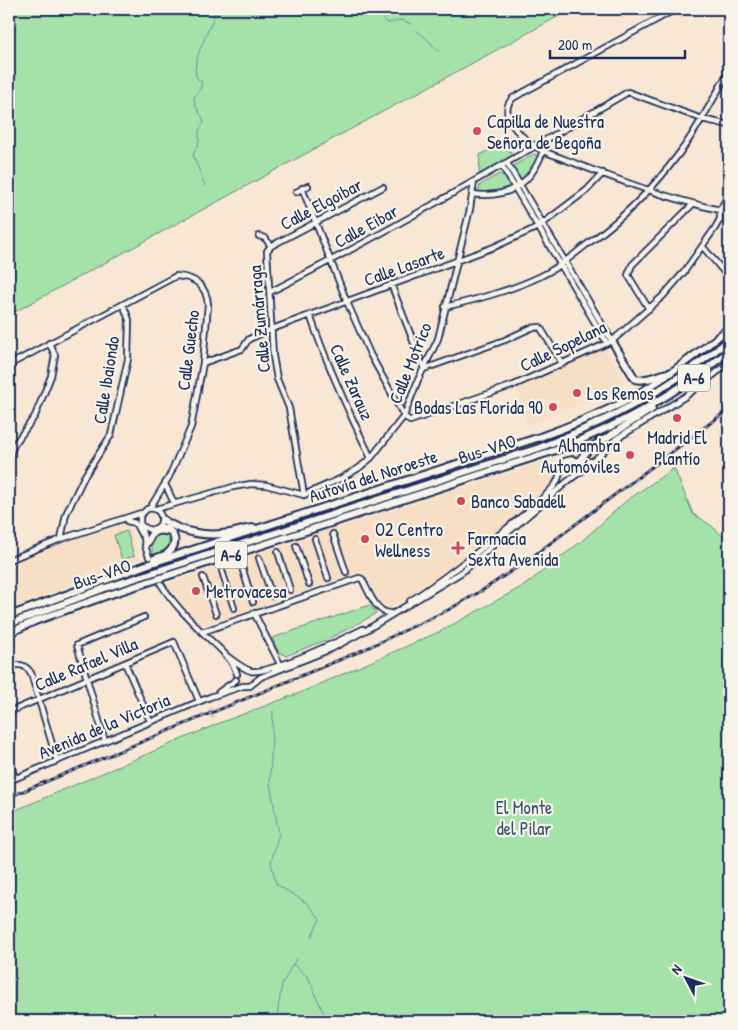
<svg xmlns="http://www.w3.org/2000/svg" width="738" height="1030" font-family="'Patrick Hand',sans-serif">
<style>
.built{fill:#f7dfc6}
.green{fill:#a4e2aa;stroke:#608884}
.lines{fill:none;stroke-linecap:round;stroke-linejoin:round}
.stream{stroke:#5d96ad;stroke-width:1}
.minor-tunnel{stroke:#cbc2bc;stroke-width:4.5;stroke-dasharray:4.5 2;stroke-linecap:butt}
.minor-casing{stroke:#1b2f5e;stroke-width:8}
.highway-casing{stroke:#1b2f5e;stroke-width:10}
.minor{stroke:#f7f3e8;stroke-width:4.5}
.highway{stroke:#f7f3e8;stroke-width:6}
.rail-casing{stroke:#1b2f5e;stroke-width:3}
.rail{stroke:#f7f3e8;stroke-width:1;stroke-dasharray:4;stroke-linecap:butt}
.poi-dot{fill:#d1495b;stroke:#f7f3e8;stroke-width:2}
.labels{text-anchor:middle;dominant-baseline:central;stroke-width:4.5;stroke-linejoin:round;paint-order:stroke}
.shield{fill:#f7f3e8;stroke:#5d6a87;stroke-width:1}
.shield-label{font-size:16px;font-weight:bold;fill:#1b2f5e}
.poi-label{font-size:18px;fill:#1b2f5e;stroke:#f7f3e8;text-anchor:start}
.street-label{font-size:18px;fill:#1b2f5e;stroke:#f7f3e8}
.park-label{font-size:18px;fill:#36536d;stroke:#f7f3e8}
</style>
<rect width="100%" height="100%" fill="#f7e7d4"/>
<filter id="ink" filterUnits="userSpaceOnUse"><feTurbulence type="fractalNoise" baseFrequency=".02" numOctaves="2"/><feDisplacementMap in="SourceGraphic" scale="10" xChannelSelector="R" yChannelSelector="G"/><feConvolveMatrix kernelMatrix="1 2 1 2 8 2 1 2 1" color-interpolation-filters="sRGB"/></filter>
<g filter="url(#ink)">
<!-- built -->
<path class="built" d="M605 347 624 382 604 396 527 425 516 388Z
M544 462H548L553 466 556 476 547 488 534 501 457 564 387 610 361 572 203 625 178 599 168 584 335 528Z
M129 526 140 559 60 589 9 610V562L108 528Z"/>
<!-- green -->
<path class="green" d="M9 9H572L9 315Z
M498 145 511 152 513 155 480 174 479 172 480 155Z
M534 154 538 156C536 166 528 176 519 180L512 168 513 166Z
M499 174 504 176 509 184 506 189 492 192H480L479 190 480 185Z
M674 468 693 514C706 521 721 532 729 544V1021H9V813L222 722 302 692 441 631 525 585 583 540 626 501Z
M127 531 134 556 122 560 114 535Z
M161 533 169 538V547L165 551 153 555C152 546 149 536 161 533Z
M370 605 376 613 372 616 328 639 286 656 278 651 272 638Z"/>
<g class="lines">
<!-- stream -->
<path class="stream" d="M383 9V19L385 22 390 23 401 20 411 24
M416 30 427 39 439 52
M205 186 193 155 199 143V131L204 122C202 114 194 108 194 99 195 91 203 92 201 80H198C187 65 212 27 216 11L214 9
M273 711 270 783 279 834 271 862 276 884 307 903 320 919 311 937
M297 958 293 964 308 977 327 1021
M273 1021 277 1015 282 984 293 964"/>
<!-- minor-tunnel -->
<path class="minor-tunnel" d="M152 562 161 584
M210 709 213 718"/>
<defs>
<path id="minor" d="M676 9 513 98C494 116 527 143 543 151 601 173 659 197 720 210
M507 163 612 341
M502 166 607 343
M302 188 347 302 370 354 404 416 410 421 514 385 612 341 663 296 684 272 715 228 720 219V210L729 194
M296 192 308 186
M472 194C507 199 531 185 543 151
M259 236 265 238 271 246
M703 247 729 278
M391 284 424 369 505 340 531 328 540 327 562 363
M270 292C392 230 510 161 628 92L702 119 729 125
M445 307C478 299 509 291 539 277 556 269 571 257 586 245 621 220 652 190 678 155 698 129 713 99 729 71
M649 309 628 275 632 265 693 204
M310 315C327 365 348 411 371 458
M203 363 242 349 249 339 272 329 494 247 538 227 587 190 603 173
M9 365 176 276C194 277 206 284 208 304L203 363 191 427 169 477 150 508
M9 457 14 445 35 416 51 376 55 355 49 343
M165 484 174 503
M304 495 289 408 277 379 273 356 267 251 271 246 383 187
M304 495 340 479 359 468 371 458 404 416 418 380 438 339 470 209 474 182
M156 509 233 487 251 484 266 485 304 495
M127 521 135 523 141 534
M142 526 150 530 159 527 162 519C160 511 155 507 147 509L140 516V522L146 547
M333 534 346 572
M61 539 66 514 84 477 111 435 128 359 129 320 123 304
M315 539 328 578
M145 546 149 557
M296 546 309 584
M278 552 290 590
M259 558 272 596
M9 560 61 539 141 513
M241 564 253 602
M222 571 234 608
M203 577 216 614
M161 584C172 602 187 617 202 632 214 644 232 657 237 674
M410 601C444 579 475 554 506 529 523 515 541 502 555 485 561 477 559 468 565 461L573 459 583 463 590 461
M254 613 280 664
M202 632 359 578 362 579C368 590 376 613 390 613
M225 655C233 660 241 668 251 671 268 675 345 638 363 629
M125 663 150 721
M9 666C20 664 25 664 31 673L57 761
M219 692 236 680
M9 712 174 642 199 701
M105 741 77 645 144 617
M9 759 15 778
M9 781 210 697 243 686H250L261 677 331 649 368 629 462 572 568 481 587 467 616 439 686 396 729 363"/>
<path id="highway" d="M612 341 635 379C645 382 658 375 668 373
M579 465 582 457 589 449 652 409
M162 519C181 533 207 537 230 533 238 532 246 528 254 528
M148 542C150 534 155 529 165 531
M154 559C159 557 165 556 169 552 180 541 173 528 159 527
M9 616 146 565 540 437C568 427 595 416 622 403 660 383 696 355 729 328
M9 624 105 588 539 448C612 419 668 390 729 340
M9 633 35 621 108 595 559 449C624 423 675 395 729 351"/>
</defs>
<!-- minor casing -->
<use href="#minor" class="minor-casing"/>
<!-- highway casing -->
<use href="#highway" class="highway-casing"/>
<!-- minor -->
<use href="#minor" class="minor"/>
<!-- highway -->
<use href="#highway" class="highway"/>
<defs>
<path id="rail" d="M9 797 363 650 448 610 483 590 528 560 729 409"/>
</defs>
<!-- rail casing -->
<use href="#rail" class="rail-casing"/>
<!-- rail -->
<use href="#rail" class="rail"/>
</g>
</g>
<!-- markers -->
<g class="poi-dot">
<circle cx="477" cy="131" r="5"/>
<circle cx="577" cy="393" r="5"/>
<circle cx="553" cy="407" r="5"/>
<circle cx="677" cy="418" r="5"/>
<circle cx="630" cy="455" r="5"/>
<circle cx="461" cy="501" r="5"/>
<circle cx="365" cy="539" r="5"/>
<path d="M455.5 540.5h5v5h5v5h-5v5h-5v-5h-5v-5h5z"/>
<circle cx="196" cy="591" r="5"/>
</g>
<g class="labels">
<!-- shield labels -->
<g class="shield">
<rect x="678" y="364.5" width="32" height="27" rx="4"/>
<rect x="215" y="541.5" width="32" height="27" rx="4"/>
</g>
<g class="shield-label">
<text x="694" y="378">A-6</text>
<text x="231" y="555">A-6</text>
</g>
<!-- poi labels -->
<g class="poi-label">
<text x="487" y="121">Capilla de Nuestra<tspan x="487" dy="21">Señora de Begoña</tspan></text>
<text x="587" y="393">Los Remos</text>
<text x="543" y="407" text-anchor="end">Bodas Las Florida 90</text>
<text x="677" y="437" text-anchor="middle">Madrid El<tspan x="677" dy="21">Plantío</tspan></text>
<text x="620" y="445" text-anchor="end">Alhambra<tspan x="620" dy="21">Automóviles</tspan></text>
<text x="471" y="501">Banco Sabadell</text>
<text x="375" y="529">O2 Centro<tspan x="375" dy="21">Wellness</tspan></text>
<text x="468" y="538">Farmacia<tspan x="468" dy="21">Sexta Avenida</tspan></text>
<text x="206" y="591">Metrovacesa</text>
</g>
<!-- street labels -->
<g class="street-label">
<text transform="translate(321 204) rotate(-28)">Calle Elgoibar</text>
<text transform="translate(366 226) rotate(-29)">Calle Eibar</text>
<text transform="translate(404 266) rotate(-20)">Calle Lasarte</text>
<text transform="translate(259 319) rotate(-95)">Calle Zumárraga</text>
<text transform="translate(563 346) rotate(-26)">Calle Sopelana</text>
<text transform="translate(188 350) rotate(-83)">Calle Guecho</text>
<text transform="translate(410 363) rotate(-68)">Calle Motrico</text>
<text transform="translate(106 380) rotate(-81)">Calle Ibaiondo</text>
<text transform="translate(352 382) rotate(66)">Calle Zarauz</text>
<text transform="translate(487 449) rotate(-18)">Bus-VAO</text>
<text transform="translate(373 476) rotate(-18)">Autovía del Noroeste</text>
<text transform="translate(102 574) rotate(-19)">Bus-VAO</text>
<text transform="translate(86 664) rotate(-23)">Calle Rafael Villa</text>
<text transform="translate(104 726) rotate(-23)">Avenida de la Victoria</text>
</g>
<!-- park labels -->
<g class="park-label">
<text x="524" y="807">El Monte<tspan x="524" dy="21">del Pilar</tspan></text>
</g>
</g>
<!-- margin -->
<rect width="738" height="1030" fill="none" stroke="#f7f3e8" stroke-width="30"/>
<rect x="15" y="15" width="708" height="1000" fill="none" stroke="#1b2f5e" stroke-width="2" filter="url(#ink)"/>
<!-- north arrow -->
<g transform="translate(686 978) rotate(311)" stroke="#f7f3e8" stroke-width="4" paint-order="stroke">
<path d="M0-4L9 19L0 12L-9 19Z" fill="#1b2f5e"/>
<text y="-8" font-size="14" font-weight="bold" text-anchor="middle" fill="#1b2f5e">N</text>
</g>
<!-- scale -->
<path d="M550 50v8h135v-8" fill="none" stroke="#1b2f5e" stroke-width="2.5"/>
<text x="558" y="50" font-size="15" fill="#1b2f5e" stroke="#f7f3e8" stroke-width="4" paint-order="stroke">200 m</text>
</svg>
